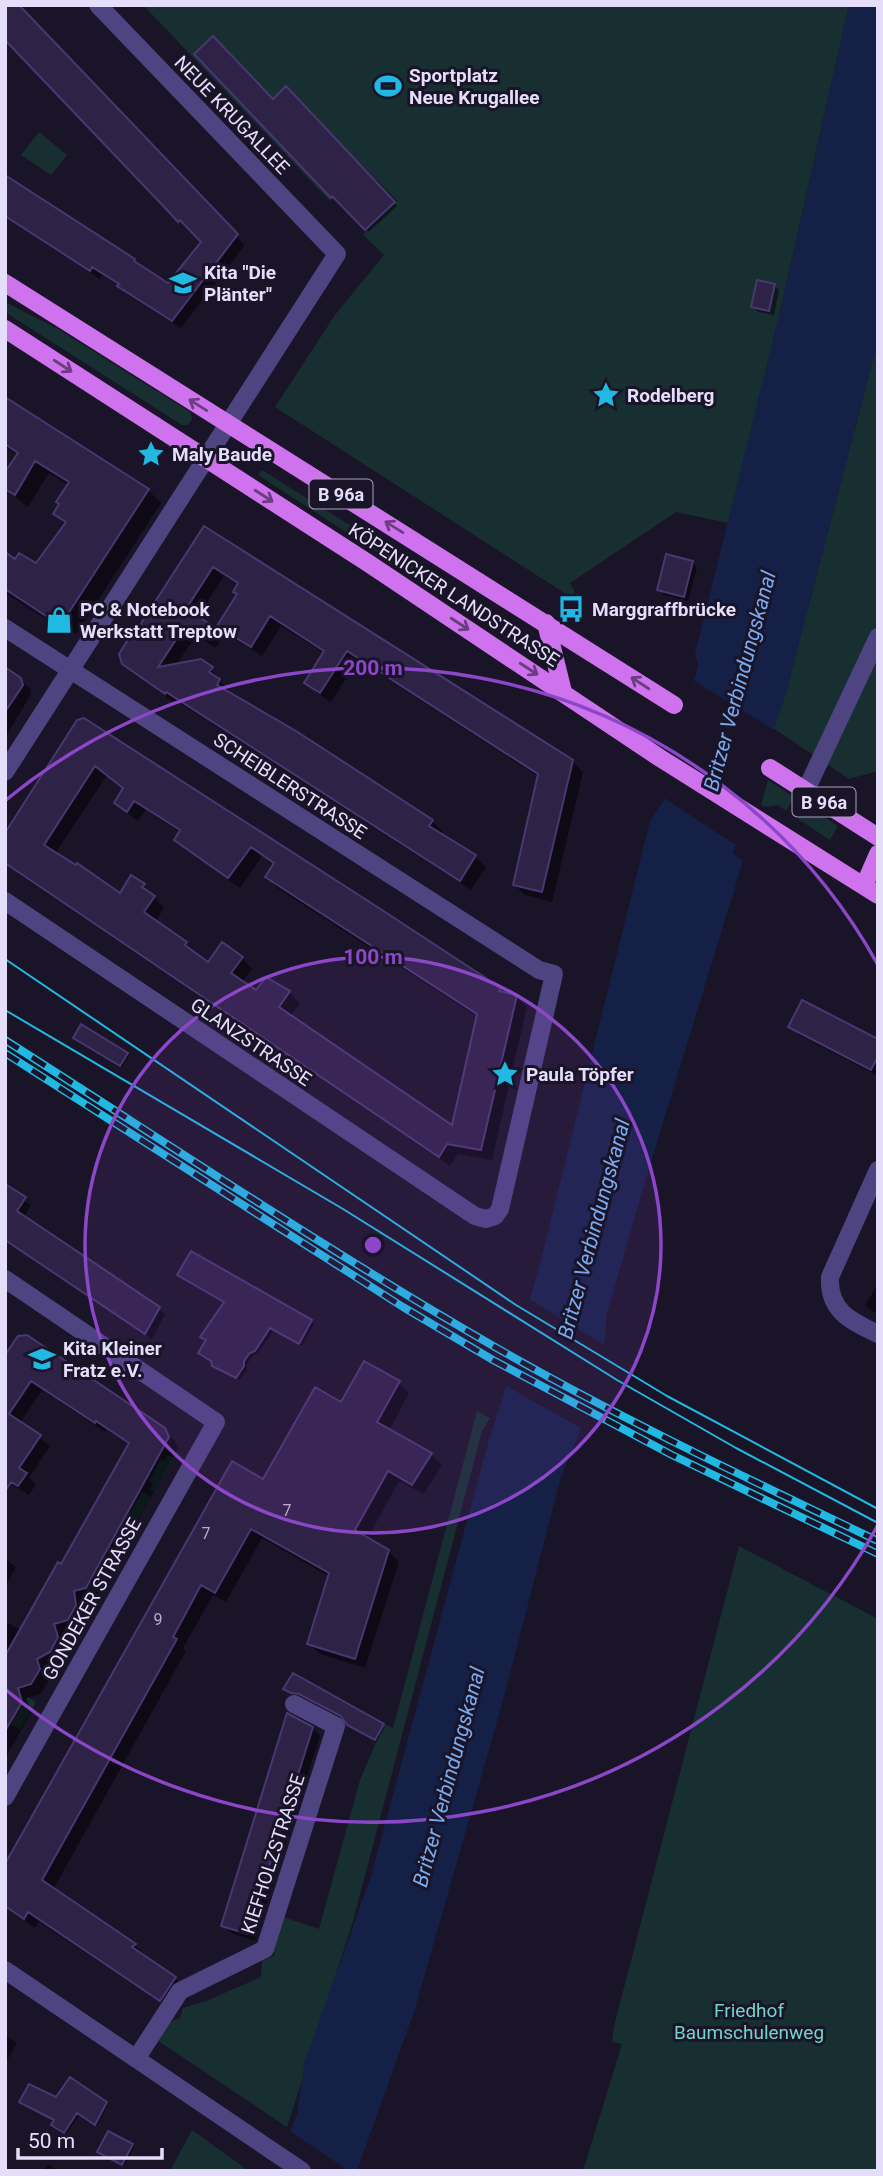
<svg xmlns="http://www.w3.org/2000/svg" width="883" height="2176" font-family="Roboto,sans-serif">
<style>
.green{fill:#172f31}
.water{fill:#142046}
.pier{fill:#1a1428}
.shadow{fill:#0007;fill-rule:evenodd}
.building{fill:#2e2247;stroke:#493770;stroke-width:2;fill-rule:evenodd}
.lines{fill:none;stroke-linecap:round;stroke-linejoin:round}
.minor{stroke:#4e4481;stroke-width:18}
.major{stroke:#cf72ee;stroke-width:18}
.tram{stroke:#21b9e4;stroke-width:2}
.rail-casing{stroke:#21b9e4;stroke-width:8}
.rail{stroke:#1a1428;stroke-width:5;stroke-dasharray:16;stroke-linecap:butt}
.oneway{stroke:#6b3e81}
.ring{fill:none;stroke:#8b47c8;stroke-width:3.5}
.labels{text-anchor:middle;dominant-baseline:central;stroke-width:6;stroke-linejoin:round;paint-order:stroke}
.number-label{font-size:16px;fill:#b7afce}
.shield{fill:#1a1428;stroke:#a8a1bc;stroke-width:2}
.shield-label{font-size:18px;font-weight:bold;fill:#e5defb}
.poi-label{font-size:19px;font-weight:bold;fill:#e5defb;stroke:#1a1428;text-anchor:start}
.street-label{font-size:19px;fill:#e5defb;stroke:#1a1428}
.park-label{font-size:19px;fill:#72d4c7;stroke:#1a1428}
.water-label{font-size:21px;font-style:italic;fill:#79aaef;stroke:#1a1428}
.centre{fill:#8b47c8;stroke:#1a1428;stroke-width:3.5}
.ring-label{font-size:21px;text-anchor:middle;font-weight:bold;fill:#8b47c8;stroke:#1a1428;stroke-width:6;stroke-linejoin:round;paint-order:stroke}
</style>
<rect width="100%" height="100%" fill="#1a1428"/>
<!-- green -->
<path class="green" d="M143 5H849L779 316 728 523 676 512 570 583 580 603 275 407 335 315 384 255 363 235 397 201 364 167 329 200Z
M39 132 67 155 51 175 21 155Z
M5 302 58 329 190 412 192 419 188 425H182L5 312Z
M878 340V771L849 779 773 728 785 696Z
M262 470 431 576 426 584 258 475Z
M768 780 794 797 786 811 778 805 765 807 761 805Z
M807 806 838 826 830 840 798 819Z
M477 1411 490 1418 482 1431 353 1921 287 2127 157 2040 170 2022 180 2018 183 2008 206 2001 261 1977 262 1961 275 1955 272 1949 283 1917 319 1929 360 1780 384 1724 393 1728Z
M168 1455 173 1458 154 1492 150 1490 153 1483 149 1481 161 1459 164 1461Z
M142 1492 151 1497 132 1530 123 1525Z
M739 1546 878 1619V2171H583L622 2044 612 2042 614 2026Z
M100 1567 108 1572 92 1601 83 1595Z
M63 1633 72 1637 57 1664 47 1659Z
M27 1697 36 1702 20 1730 11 1724Z
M192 2130 249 2171H170Z"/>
<!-- water -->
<path class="water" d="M849 5H878V340L785 696 733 853 743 861 651 1162 606 1317V1334L582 1427 561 1477 502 1704 415 2009 357 2171H273L297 2115 304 2064 371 1876 488 1443 507 1383 541 1259 650 821 664 800 698 665 695 654 779 316Z"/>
<!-- pier -->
<path class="pier" d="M691 679 776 731 739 847 661 796Z
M526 1297 606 1346 584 1430 503 1384Z
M287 2129 349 2171H269Z"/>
<!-- shadow -->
<path class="shadow" d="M17 5 245 245 181 328 128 295 120 286 102 275 100 279 5 217V177L134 261 142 269 169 286 204 242 179 220Z
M197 54 273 102 364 172 397 206 369 232 337 198 335 200 332 196Z
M774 285 779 290 774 315 758 312 753 307Z
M5 399 148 490 161 503 77 633 70 634 5 593V554L16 561 37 566 66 525 55 513 69 485 49 473 28 507 5 489 18 455 5 447Z
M204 528 572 761 583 772 552 902 525 895 515 885 539 777 358 660 331 702 317 693 306 682 324 653 281 626 262 656 230 636 219 626 238 595 239 585 224 576 197 618 222 638 216 648 196 636 176 665 200 661 222 679 221 682 230 691 229 693 432 821 443 832 441 835 475 857 486 867 471 890 178 702 176 704 135 674 123 663 132 641Z
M692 562 697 568 688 601 664 595 659 590Z
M5 668 20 679 30 689 31 694 5 738Z
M79 722 382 911 505 994 516 997 527 1007 492 1160 458 1154 450 1166 17 873 5 860ZM107 775 124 789 116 803 127 813 138 821 146 810 181 833 176 840 187 850 240 888 262 856 275 865 267 877 277 888 478 1017 453 1128 290 1017 300 1003 289 992 257 993 242 983 252 969 242 958 209 964 186 943 155 922 164 908 143 885 120 895 55 854Z
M791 1027 878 1041V1076L799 1035Z
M77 1039 127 1054 129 1056 122 1067Z
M5 1186 31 1205 23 1218 165 1314 152 1339 5 1238Z
M878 1283V1315L865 1306Z
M311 1321 314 1324 302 1346 274 1330 258 1353 253 1355 247 1364V1370L240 1380 214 1365 208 1341 203 1336Z
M5 1358 164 1430 175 1441 178 1448 96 1598 83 1601 86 1616 78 1630 63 1634 67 1648 60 1662 46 1669 49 1680 41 1694 27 1698 31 1713 5 1759V1622L22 1630 62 1566 130 1445 106 1429 105 1432 42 1390 20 1423 50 1446 29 1478 36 1484 29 1495 5 1480Z
M399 1383 409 1393 389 1431 431 1455 442 1465 424 1494 399 1481 367 1539 388 1551 399 1562 365 1668 320 1654 309 1643 330 1577 262 1538 226 1602 213 1595 183 1648 186 1651 53 1890 135 1945 146 1956 143 1957 175 1978 186 1989 172 2010 39 1922 35 1928 13 1913 5 1905V1868L264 1482 342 1405Z
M5 1559 16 1567 7 1584 5 1583Z
M293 1676 383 1726 385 1727 377 1741 351 1727 344 1717 303 1695H295L287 1691 285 1689Z
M312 1728 320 1736 255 1941 231 1933 223 1925Z
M5 2035 17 2043 5 2064Z
M56 2099 106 2103 108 2105 97 2126 80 2114 66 2134 55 2127Z
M132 2146 134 2148 124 2166 101 2154Z
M48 2164 58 2171H43Z"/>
<!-- building -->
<path class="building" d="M5 5H19L238 234 172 321 117 286 119 284 92 267 90 271 5 216V175L135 259 134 261 168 283 201 242 180 220 178 222 168 211 5 40Z
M213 36 273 99 286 86 395 202 365 230 332 196 331 198 194 54Z
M757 280 775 284 769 311 751 307Z
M5 397 149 489 64 620 60 621 55 622 5 589V552L15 559 19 553 36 563 66 522 53 514 59 504 56 502 69 482 35 461 15 495 5 489V472L18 453 5 444Z
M204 526 573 760 542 892 513 885 538 774 347 651 320 693 304 683 324 651 270 616 251 647 217 626 237 594 233 592 238 583 213 567 186 609 213 626 205 639 185 626 158 667 201 659 213 667 209 672 220 679 217 685 296 731 433 820 429 826 476 855 460 881 166 692 165 694 122 664 119 654 129 638 131 639Z
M666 554 693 561 684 597 657 590Z
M5 667 21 678 23 685 5 712Z
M84 718 382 910 501 988 499 991 517 995 481 1150 447 1144 439 1157 5 863V833L77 720ZM95 766 123 788 114 803 127 812 134 801 180 830 174 840 228 878 251 847 274 863 265 877 477 1014 452 1125 279 1007 290 991 266 977 256 990 231 973 243 957 222 942 208 962 185 945 187 942 144 912 155 896 142 887 145 884 131 875 120 893 77 863 76 865 44 845Z
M802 1000 878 1039V1056L871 1070 788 1027Z
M81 1024 128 1053 120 1066 73 1038Z
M5 1184 26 1197 17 1211 160 1307 145 1334 5 1240Z
M191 1251 312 1320 299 1344 270 1328 255 1351 250 1353 244 1361V1366L236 1378 212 1366 211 1361 198 1353 206 1340 200 1337 224 1302 177 1275Z
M27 1335 165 1428 169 1437 86 1588 74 1591 76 1605 68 1620 54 1624 58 1637 50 1652 37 1659 40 1669 31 1684 18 1688 22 1702 5 1731V1656L58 1562 61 1564 129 1443 96 1421 95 1423 31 1381 9 1414 41 1435 19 1468 27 1473 18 1486 11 1482 5 1491V1355L18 1336Z
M364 1361 400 1381 377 1422 432 1453 412 1485 388 1471 355 1530 389 1550 355 1659 307 1644 329 1573 251 1529 215 1593 201 1585 173 1637 177 1639 42 1880 136 1944 132 1947 176 1977 160 2001 28 1912 24 1919 5 1906V1864L232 1461 263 1479 315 1387 341 1402Z
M293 1673 384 1724 375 1740 347 1725 341 1716 299 1694 291 1693 283 1689Z
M287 1713 313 1727 248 1934 221 1926Z
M70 2077 107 2102 95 2125 77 2113 64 2133 51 2125 54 2120 19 2102 29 2084 56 2097Z
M108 2131 133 2144 122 2165 97 2152Z"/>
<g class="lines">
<!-- minor -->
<path class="minor" d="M5 628 539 970 554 974 500 1209 495 1216 486 1219 475 1216 5 901
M5 772 337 254 98 5
M806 790 878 637
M878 1170 830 1277C828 1310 850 1321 878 1334
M5 1279 216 1422 5 1797
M5 1970 302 2171
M136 2059 180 1991 265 1949 336 1726 294 1704"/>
<!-- major -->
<path class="major" d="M5 283 674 705
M5 329 368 563 660 758 878 895
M546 623 563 692
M770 768 878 837
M864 886 878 854"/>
<!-- tram -->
<path class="tram" d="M5 959 516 1305 667 1396 878 1509
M5 1010 343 1209 617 1380 736 1448 878 1523"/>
<defs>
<path id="rail" d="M5 1040C167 1143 328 1251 495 1347 619 1418 749 1479 878 1541
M5 1053 403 1307 493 1360 672 1455 878 1554"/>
</defs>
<!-- rail casing -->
<use href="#rail" class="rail-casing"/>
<!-- rail -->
<use href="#rail" class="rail"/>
</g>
<!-- one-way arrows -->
<defs><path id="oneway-shaft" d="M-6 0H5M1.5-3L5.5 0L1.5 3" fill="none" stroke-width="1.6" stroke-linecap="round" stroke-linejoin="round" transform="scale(1.75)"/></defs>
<g class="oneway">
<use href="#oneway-shaft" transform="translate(63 366) rotate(33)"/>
<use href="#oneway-shaft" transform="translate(198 405) rotate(-148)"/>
<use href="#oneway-shaft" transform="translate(264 496) rotate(33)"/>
<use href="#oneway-shaft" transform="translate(394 527) rotate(-148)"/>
<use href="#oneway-shaft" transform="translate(460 624) rotate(33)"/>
<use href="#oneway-shaft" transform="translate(529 669) rotate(33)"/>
<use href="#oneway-shaft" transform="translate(640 683) rotate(-147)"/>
</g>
<!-- distance rings -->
<circle cx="373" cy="1245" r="288" fill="#8b47c8" fill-opacity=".12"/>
<g class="ring">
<circle cx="373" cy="1245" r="288"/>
<path d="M878 1525A577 577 0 0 1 6 1690M6 800A577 577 0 0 1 878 965"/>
</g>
<!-- icons -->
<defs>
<symbol id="stadium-bare" viewBox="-9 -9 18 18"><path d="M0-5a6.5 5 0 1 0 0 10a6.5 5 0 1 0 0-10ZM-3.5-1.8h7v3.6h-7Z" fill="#21b9e4" stroke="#1a1428" stroke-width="2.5" paint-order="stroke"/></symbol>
<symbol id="school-bare" viewBox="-9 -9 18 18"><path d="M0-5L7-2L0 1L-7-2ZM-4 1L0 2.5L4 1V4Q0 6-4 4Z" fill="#21b9e4" stroke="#1a1428" stroke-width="2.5" paint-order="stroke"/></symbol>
<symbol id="sight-bare" viewBox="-9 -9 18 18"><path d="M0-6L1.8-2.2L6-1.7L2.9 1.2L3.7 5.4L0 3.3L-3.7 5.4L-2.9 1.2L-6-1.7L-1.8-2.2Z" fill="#21b9e4" stroke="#1a1428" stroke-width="2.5" paint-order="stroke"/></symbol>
<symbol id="bus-bare" viewBox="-9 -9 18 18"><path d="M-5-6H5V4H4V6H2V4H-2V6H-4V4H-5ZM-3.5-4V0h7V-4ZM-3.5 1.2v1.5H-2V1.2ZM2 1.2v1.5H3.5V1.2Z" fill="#21b9e4" stroke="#1a1428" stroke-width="2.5" paint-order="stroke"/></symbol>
<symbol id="shop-bare" viewBox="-9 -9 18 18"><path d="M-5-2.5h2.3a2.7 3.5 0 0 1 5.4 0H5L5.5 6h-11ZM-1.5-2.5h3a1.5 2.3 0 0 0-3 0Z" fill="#21b9e4" stroke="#1a1428" stroke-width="2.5" paint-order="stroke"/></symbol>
</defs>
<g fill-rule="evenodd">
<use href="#stadium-bare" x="369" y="67" width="38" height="38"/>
<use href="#school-bare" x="164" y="264" width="38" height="38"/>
<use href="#sight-bare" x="587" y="376" width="38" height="38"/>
<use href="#sight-bare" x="132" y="435" width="38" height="38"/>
<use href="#bus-bare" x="552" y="590" width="38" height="38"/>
<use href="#shop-bare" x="40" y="601" width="38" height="38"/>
<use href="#sight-bare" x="486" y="1055" width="38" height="38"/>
<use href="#school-bare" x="23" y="1340" width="38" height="38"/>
</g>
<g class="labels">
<!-- number labels -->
<g class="number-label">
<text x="287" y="1510">7</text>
<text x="206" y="1533">7</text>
<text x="158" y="1619">9</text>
</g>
<!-- shield labels -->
<g class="shield">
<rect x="309.5" y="479.5" width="63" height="29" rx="5"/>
<rect x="792.5" y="787.5" width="63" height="29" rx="5"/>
</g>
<g class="shield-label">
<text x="341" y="494">B 96a</text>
<text x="824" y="802">B 96a</text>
</g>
<!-- poi labels -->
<g class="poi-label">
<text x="409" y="75">Sportplatz<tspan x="409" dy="22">Neue Krugallee</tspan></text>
<text x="204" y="272">Kita "Die<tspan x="204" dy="22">Plänter"</tspan></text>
<text x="627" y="395">Rodelberg</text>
<text x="172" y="454">Maly Baude</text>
<text x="80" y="609">PC &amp; Notebook<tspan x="80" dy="22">Werkstatt Treptow</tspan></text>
<text x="592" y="609">Marggraffbrücke</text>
<text x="526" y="1074">Paula Töpfer</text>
<text x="63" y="1348">Kita Kleiner<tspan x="63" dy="22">Fratz e.V.</tspan></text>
</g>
<!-- street labels -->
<g class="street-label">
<text transform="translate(232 115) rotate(46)">NEUE KRUGALLEE</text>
<text transform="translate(454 595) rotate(33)">KÖPENICKER LANDSTRASSE</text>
<text transform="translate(290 786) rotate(33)">SCHEIBLERSTRASSE</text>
<text transform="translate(251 1042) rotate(34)">GLANZSTRASSE</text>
<text transform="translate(92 1599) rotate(-61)">GONDEKER STRASSE</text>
<text transform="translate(273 1854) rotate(-72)">KIEFHOLZSTRASSE</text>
</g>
<!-- park labels -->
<g class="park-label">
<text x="749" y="2010">Friedhof<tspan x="749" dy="22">Baumschulenweg</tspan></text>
</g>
<!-- water labels -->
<g class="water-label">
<text transform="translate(740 681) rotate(-75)">Britzer Verbindungskanal</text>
<text transform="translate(594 1229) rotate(-75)">Britzer Verbindungskanal</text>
<text transform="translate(449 1777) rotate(-75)">Britzer Verbindungskanal</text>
</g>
</g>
<circle cx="373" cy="1245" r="10" class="centre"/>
<g class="ring-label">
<text x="373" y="675">200 m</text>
<text x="373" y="964">100 m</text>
</g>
<!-- border -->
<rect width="883" height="2176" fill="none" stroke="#e5defb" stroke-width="14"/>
<!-- scale -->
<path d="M18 2148v10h144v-10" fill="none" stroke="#e5defb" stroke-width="3.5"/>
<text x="28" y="2148" font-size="21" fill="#e5defb" stroke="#1a1428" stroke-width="5" paint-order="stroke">50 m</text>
</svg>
